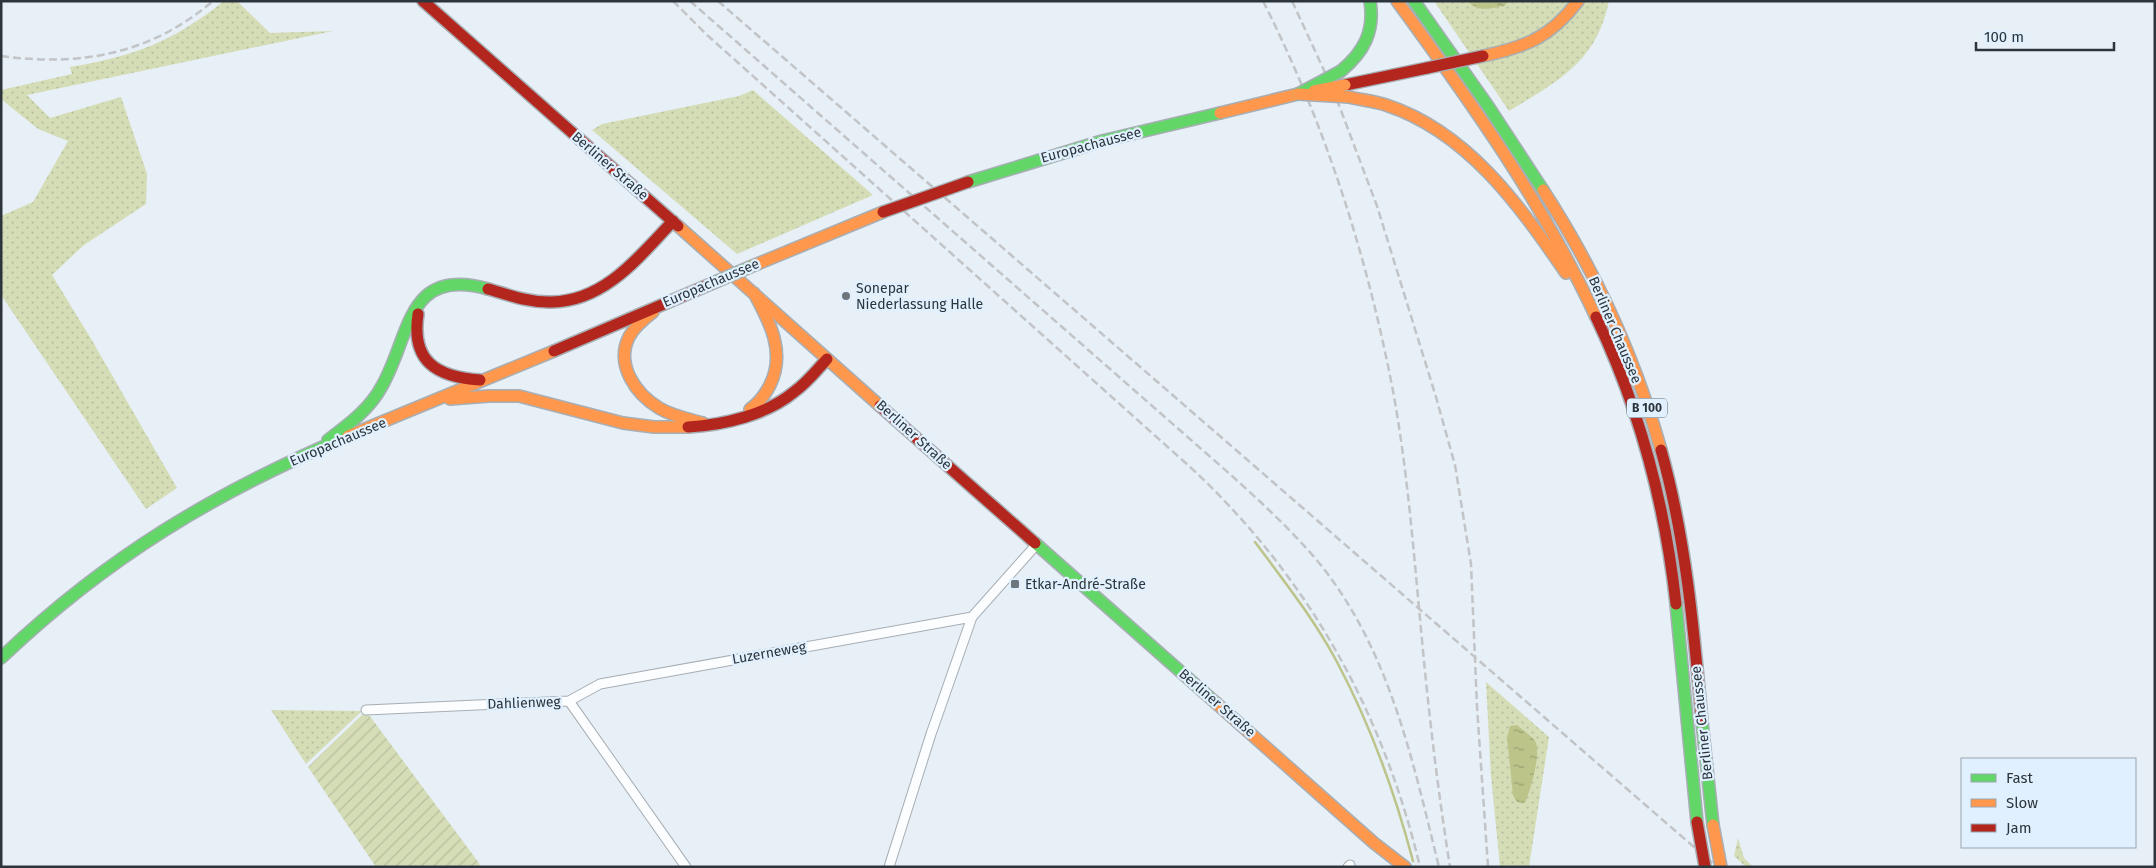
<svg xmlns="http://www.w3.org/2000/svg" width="2156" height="868" font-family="'Fira Sans',sans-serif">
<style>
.grass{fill:url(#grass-dots)}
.garden{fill:url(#garden-furrows)}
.water{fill:url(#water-ripples)}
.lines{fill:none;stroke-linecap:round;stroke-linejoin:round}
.stream{stroke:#bcc48a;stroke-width:2.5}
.street-casing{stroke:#a7aeb4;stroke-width:11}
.fast-casing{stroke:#a7aeb4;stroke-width:14}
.slow-casing{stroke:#a7aeb4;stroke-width:14}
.jam-casing{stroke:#a7aeb4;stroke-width:14}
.street{stroke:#fbfdfe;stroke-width:9}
.fast{stroke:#63d668;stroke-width:11}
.slow{stroke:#ff974d;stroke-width:11}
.jam{stroke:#b3261e;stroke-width:11}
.rail{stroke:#c2c4c6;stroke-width:2.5;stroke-dasharray:8 4;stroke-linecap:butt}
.fast-bridge-casing{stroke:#a7aeb4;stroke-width:14;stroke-linecap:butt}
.slow-bridge-casing{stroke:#a7aeb4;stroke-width:14;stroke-linecap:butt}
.jam-bridge-casing{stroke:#a7aeb4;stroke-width:14;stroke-linecap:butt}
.fast-bridge{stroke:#63d668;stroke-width:11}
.slow-bridge{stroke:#ff974d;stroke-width:11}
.jam-bridge{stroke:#b3261e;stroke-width:11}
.poi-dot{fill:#6e767d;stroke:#e0f0fe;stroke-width:2}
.labels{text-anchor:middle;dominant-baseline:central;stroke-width:4.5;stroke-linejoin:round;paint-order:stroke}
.shield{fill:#e0f0fe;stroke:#636d76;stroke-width:1}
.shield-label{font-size:12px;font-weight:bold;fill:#2d353c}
.street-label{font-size:14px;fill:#2d353c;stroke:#e0f0fe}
.poi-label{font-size:14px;fill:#2d353c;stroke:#e0f0fe;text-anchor:start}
</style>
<defs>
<pattern id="grass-dots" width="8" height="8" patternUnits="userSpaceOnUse" patternTransform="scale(1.25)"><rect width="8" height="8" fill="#d5ddb7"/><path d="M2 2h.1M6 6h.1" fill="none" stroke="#b7be9e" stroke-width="1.8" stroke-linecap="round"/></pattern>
<pattern id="garden-furrows" width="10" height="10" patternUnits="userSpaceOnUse" patternTransform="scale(1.25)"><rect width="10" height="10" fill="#d5ddb7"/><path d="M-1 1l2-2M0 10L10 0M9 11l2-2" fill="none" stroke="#b7be9e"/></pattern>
<pattern id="water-ripples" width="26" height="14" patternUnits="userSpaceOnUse" patternTransform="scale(1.25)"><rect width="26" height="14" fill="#bcc48a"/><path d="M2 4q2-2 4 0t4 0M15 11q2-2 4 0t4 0" fill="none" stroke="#99a072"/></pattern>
</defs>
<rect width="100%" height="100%" fill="#e7eff7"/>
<!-- grass -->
<path class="grass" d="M224 1H237L270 33 333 31 27 95 50 118 121 97 147 174 146 204 84 245 52 275 90 337 177 488 146 509 1 295V216L33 202 68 141 38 129 1 99V90L72 74 70 67C136 56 172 42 224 1Z
M1434 1H1609C1596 63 1558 81 1509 111Z
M753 90 873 195 737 254 592 130 602 124 739 96Z
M1486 682 1549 737 1529 867H1500L1491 776Z
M271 710 362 711 306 764Z
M1738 838 1744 858 1753 867H1746L1734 856Z"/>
<!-- garden -->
<path class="garden" d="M366 711 479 863 480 867H376L308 767Z"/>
<!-- water -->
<path class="water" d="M1468 1H1509L1504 6C1492 8 1477 13 1468 1Z
M1517 725C1522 730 1531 735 1535 741 1542 753 1530 791 1525 803L1517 802 1513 795 1507 738 1510 726Z"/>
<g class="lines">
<!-- stream -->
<path class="stream" d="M1255 542C1284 581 1314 619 1337 662 1370 724 1395 793 1413 861"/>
<defs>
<path id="street" d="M569 701 600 684 972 617
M366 710 569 701 686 867
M889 867 931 734 972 617 1037 544
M1348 867 1350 865"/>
<path id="fast" d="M1414 1 1488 106 1543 190
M1341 71C1364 52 1375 31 1370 1
M968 182 1102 141 1220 113
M328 440C348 425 370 409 382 386 411 335 406 266 488 289
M1035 543 1216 703
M1676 604 1697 822
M1 658C107 557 214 493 348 436
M1702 722 1713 825"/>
<path id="slow" d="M1397 1C1471 102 1543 203 1596 317
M1483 56C1526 47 1551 37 1578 1
M1349 97C1361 100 1374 101 1386 105 1468 132 1519 205 1566 273
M1220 113 1298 94
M1543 190C1595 270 1635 358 1661 450
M678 226 880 406
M750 267 883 212
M653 312C644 319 634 327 629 337 615 365 636 394 659 408 672 416 688 419 703 423
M450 399 489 396H519L623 423 654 427H688
M750 409C759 403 765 395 770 385 786 353 770 322 754 293
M348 436 554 351
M1216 703 1374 843 1405 867"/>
<path id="jam" d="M423 1 678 226
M1345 85 1427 68
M488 289C509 295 530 303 552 302 605 301 640 256 673 221
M418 314C411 361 436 377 480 380
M1596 317C1639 407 1665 504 1676 604
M554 351 713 283
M880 406 1035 543
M688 427C724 425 766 415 794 392 807 383 817 370 827 359
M1661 450C1686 539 1694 631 1702 722"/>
</defs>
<!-- street casing -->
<use href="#street" class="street-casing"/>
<!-- fast casing -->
<use href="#fast" class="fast-casing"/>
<!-- slow casing -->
<use href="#slow" class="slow-casing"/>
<!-- jam casing -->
<use href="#jam" class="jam-casing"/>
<!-- street -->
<use href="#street" class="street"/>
<!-- fast -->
<use href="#fast" class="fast"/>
<!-- slow -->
<use href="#slow" class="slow"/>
<!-- jam -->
<use href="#jam" class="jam"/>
<!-- rail -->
<path class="rail" d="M673 1 707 35 1189 466C1307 575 1383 711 1420 867
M690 1 1231 475C1263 504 1296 534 1324 569 1391 656 1413 762 1439 867
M718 1 1717 867
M1263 1C1325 124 1367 255 1393 391 1408 473 1414 557 1422 640 1429 716 1438 791 1450 867
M1292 1 1334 92 1377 206 1436 397 1455 465 1471 564 1477 707 1488 867
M1 56C80 67 151 54 213 1"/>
<defs>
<path id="fast-bridge" d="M1298 94 1341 71
M713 283 750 267"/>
<path id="slow-bridge" d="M1314 91 1345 85
M1298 94 1349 97
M1713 825 1721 867"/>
<path id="jam-bridge" d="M1427 68 1483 56
M883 212 968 182
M1697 822 1705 867"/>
</defs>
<!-- fast-bridge casing -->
<use href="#fast-bridge" class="fast-bridge-casing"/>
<!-- slow-bridge casing -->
<use href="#slow-bridge" class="slow-bridge-casing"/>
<!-- jam-bridge casing -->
<use href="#jam-bridge" class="jam-bridge-casing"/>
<!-- fast-bridge -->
<use href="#fast-bridge" class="fast-bridge"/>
<!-- slow-bridge -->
<use href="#slow-bridge" class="slow-bridge"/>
<!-- jam-bridge -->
<use href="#jam-bridge" class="jam-bridge"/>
</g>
<!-- markers -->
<g class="poi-dot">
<circle cx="846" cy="296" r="5"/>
<rect x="1010" y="579" width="10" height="10" rx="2.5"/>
</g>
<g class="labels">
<!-- shield labels -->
<rect class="shield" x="1627" y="398.5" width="40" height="19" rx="4"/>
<g class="shield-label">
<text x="1647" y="408">B 100</text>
</g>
<!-- street labels -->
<g class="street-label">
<text transform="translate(1091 145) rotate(-15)">Europachaussee</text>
<text transform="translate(610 166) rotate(41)">Berliner Straße</text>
<text transform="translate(711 283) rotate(-23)">Europachaussee</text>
<text transform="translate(1615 330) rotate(67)">Berliner Chaussee</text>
<text transform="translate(914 435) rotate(42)">Berliner Straße</text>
<text transform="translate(338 442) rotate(-23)">Europachaussee</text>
<text transform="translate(769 653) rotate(-10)">Luzerneweg</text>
<text transform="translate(524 703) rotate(-2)">Dahlienweg</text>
<text transform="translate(1217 703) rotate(41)">Berliner Straße</text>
<text transform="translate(1702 723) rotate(-96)">Berliner Chaussee</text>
</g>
<!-- poi labels -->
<g class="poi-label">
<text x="856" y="288">Sonepar<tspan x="856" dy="16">Niederlassung Halle</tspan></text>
<text x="1025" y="584">Etkar-André-Straße</text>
</g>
</g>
<!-- border -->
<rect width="2156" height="868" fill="none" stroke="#2d353c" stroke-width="5"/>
<!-- legend -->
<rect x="1961" y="758" width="175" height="90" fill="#e0f0fe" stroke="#98a5b0"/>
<rect x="1971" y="774" width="25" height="8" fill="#63d668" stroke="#98a5b0"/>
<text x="2006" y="783" font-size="15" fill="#2d353c">Fast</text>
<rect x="1971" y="799" width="25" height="8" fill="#ff974d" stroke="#98a5b0"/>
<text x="2006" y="808" font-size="15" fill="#2d353c">Slow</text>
<rect x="1971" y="824" width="25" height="8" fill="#b3261e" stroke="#98a5b0"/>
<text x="2006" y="833" font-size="15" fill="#2d353c">Jam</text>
<!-- scale -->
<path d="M1976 42v8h138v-8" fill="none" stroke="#2d353c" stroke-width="2.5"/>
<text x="1984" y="42" font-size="15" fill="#2d353c" stroke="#e0f0fe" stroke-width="4" paint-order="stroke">100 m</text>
</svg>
